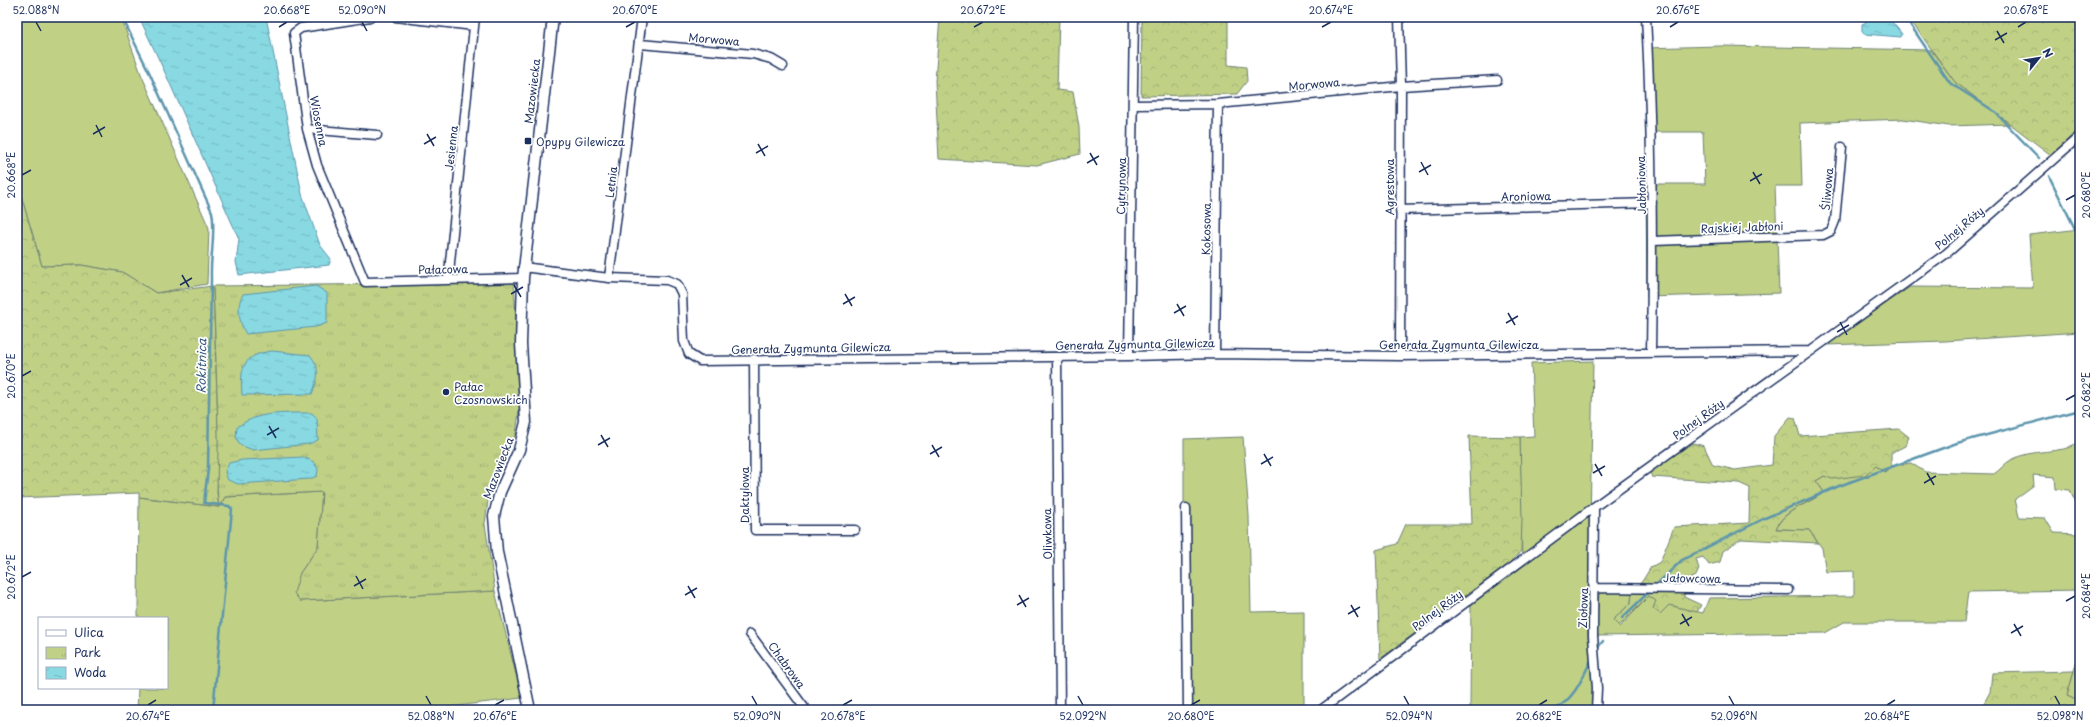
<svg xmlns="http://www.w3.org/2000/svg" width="2097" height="727" font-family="'Playpen Sans',sans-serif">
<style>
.grass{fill:#c0d186;stroke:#6e8072}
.forest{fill:url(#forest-crowns);stroke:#6e8072}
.park{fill:url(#park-tufts);stroke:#6e8072}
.water{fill:url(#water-ripples);stroke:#5c95ad}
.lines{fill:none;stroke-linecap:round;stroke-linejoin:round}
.stream{stroke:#5c95ad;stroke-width:2.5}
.minor-casing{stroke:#1b2f5e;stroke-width:11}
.tertiary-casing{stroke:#1b2f5e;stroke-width:13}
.minor{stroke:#fff;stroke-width:8}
.tertiary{stroke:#fff;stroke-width:10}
.ticks{fill:none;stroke:#1b2f5e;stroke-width:1.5}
.poi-dot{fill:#1b2f5e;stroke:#fff;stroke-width:1.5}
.labels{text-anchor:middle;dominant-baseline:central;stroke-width:3.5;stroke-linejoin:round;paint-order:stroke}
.street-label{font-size:11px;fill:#1b2f5e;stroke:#fff}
.poi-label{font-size:11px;fill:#1b2f5e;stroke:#fff;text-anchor:start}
.water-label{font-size:12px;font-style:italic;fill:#365a7f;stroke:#fff}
.neatline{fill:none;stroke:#1b2f5e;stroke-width:1.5}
.ticks-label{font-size:10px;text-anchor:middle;fill:#1b2f5e}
</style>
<defs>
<pattern id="forest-crowns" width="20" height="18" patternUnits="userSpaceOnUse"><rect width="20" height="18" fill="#c0d186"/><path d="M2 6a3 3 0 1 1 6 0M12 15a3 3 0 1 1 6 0" fill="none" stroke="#a4b476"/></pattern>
<pattern id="park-tufts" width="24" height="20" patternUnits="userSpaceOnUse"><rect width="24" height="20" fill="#c0d186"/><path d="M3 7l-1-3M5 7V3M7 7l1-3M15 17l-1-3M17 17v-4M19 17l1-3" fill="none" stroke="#a4b476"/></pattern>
<pattern id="water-ripples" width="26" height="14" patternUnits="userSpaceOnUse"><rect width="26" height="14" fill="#88d9e2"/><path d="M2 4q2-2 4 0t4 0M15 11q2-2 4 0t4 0" fill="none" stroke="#75bbc4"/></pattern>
</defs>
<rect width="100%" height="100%" fill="#fff"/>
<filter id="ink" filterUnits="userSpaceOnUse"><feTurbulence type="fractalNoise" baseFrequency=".025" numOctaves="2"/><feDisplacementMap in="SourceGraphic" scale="8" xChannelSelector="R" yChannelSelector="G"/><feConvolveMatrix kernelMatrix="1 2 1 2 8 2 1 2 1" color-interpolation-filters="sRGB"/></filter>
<g filter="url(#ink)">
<!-- grass -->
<path class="grass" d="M17 17H121L141 74 209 228 207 284 156 293 122 272 81 265 42 266 17 182Z
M1720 46 1931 50 1955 82 2010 124 1949 126 1903 119 1800 123 1802 186H1775L1779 293 1647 297 1646 184H1705L1703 132H1646L1644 48Z
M2080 229V332L1945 341 1826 345 1910 287 2033 288 2029 235Z
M1593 361 1588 635 1593 685 1592 710H1470L1471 604 1522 566 1520 437 1534 436 1531 363Z
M1243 437 1249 516 1251 612 1304 611V710H1184V439Z
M2080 443V511L2070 490 2056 489 2055 477 2033 475 2034 485 2015 499 2019 517 2045 518 2054 533 2080 534V590L1968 592 1964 622H1844L1825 633 1596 636 1599 592 1632 593 1631 603 1613 620 1620 627 1649 596 1669 605 1703 613 1709 598 1854 596V571L1826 572 1822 548 1809 530 1776 529C1784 509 1808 505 1824 492L1816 481 1824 476 1876 466 1885 472 1891 466 1911 463 1925 472 1994 474C2000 470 2005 463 2011 460 2032 448 2059 455 2080 443Z
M322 492 318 547 300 573V601L495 591 522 698 448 707V710H137L138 688H167V618H138L139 497 219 507 225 497Z
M2080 649V702H2079L2067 696Z"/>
<!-- forest -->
<path class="forest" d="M940 17H1059L1057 90 1073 92 1079 127 1080 154 1037 165 939 159 935 81Z
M1142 17 1228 18V65L1246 67 1247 81 1237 94 1141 96Z
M1908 17H2080V128L2051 155 1955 82Z
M17 182 42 266 81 265 122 272 156 293 213 286 219 452 217 493 219 507 139 497V493L17 498Z
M1790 417 1795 418 1800 436 1899 429 1909 437 1905 446 1891 453V466L1885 472 1876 466 1865 475 1832 479 1824 476 1816 481 1824 492C1809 504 1783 509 1776 529L1809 530 1818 543 1741 539 1723 551 1720 562 1709 565 1703 557 1696 559 1699 569 1696 576 1684 582V597L1701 605 1697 612 1669 605 1660 614 1653 608 1656 601 1649 596 1619 626 1613 620 1631 603 1632 593 1643 580 1651 567 1660 562 1674 527 1749 523 1750 488 1739 483 1652 477 1649 471 1693 443 1704 446 1713 465 1735 470 1772 465 1774 436Z
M1469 436 1520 437 1522 520 1521 551 1511 562 1380 659 1376 550 1397 544 1406 524H1472Z
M2074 671 2067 696 2080 702V710H1980L1990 692 1992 673Z"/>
<!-- park -->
<path class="park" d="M514 283 520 404 516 434 490 485 485 524 495 591 300 601 294 593 300 573 318 547 322 492 225 497 219 507C215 483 219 458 218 433 217 384 215 335 213 286Z"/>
<!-- water -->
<path class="water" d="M139 17H266L302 194 320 245 331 259 329 265 239 275 236 262 239 239 167 77Z
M1865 17H1888L1902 34 1901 37 1864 34 1862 32V24L1866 22Z
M316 286 327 293V323L316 327 246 334C239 323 236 306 243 294Z
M272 351 310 355C321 368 318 379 312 394L242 395C240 368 242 355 272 351Z
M291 413H312L317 418 318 440 309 444 253 450 240 445 236 437 237 427C256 414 269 414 291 413Z
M303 457 314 462 318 469 317 476 310 479 238 484 228 480 225 472 229 463 242 460Z"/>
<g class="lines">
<!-- stream -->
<path class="stream" d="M122 17 150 74 212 212C216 233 210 256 211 278L208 469 204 503 229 506 232 509 213 710
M1905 17 1950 83 1994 111 2039 158
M2049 176 2080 239
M1655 586 1682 560 1765 518 1839 486 1957 443 2080 410
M1622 618 1650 591
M1599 646 1603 641
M1554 710C1575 698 1582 679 1592 658"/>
<defs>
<path id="minor" d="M370 17 301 28 294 33 307 129 317 165 365 282 523 278
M395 17 474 26
M1399 17 1401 86 1400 356
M1646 17C1652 129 1653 240 1651 352
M640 44 753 54 771 59 783 66
M1133 105 1218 104 1401 86 1497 80
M307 129 377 135
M1400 210 1652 203
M1653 241 1823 235 1831 231 1835 221 1842 147
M523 267 609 278 667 280 677 284 682 294 684 341 689 354 700 361 1129 356 1215 354 1400 356 1811 351
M609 278 642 17
M449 280 450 262 475 17
M1215 354 1218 104
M1129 356 1134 17
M1057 357 1060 710
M754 359 755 530H855
M1594 507 1593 636 1597 688 1596 710
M1186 508 1188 710
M1595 588 1788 590
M750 634 806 710
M1321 710 1594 507 1947 253 2080 136"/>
<path id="tertiary" d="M530 710 497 552 494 516 500 492 519 450 526 422 521 344 523 278 553 17"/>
</defs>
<!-- minor casing -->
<use href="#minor" class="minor-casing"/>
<!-- tertiary casing -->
<use href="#tertiary" class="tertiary-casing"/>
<!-- minor -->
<use href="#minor" class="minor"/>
<!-- tertiary -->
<use href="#tertiary" class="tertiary"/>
</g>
</g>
<!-- ticks -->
<path class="ticks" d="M36 22 41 31M362 22 367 31M279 27 287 22M626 27 635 22M974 27 983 22M1322 27 1331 22M1670 27 1678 22M2018 27 2026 22M1997 31 2004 43M1995 40 2007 33M96 125 102 137M93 134 105 127M427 134 434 146M424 144 436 137M758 144 765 156M756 153 768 146M1090 153 1097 165M1421 162 1428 175M1087 163 1099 156M1419 172 1431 165M1753 172 1760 184M22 175 31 170M1750 181 1762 174M2066 200 2075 195M182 275 189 287M180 285 192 278M514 285 521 297M511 294 523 287M845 294 852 306M843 304 855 297M1177 304 1184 316M1174 313 1186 306M1508 313 1515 325M1840 322 1847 335M1506 323 1518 316M1837 332 1849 325M22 376 31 371M2066 400 2075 395M269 426 276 438M267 435 279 428M601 435 608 447M598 445 610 438M932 445 939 457M930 454 942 447M1264 454 1271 466M1261 464 1273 457M1595 464 1602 476M1593 473 1605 466M1927 473 1934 485M1924 483 1936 476M356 576 363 589M22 577 31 572M354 586 366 579M688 586 695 598M685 595 697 588M1019 595 1026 607M2066 601 2075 596M1017 605 1029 598M1351 605 1358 617M1348 614 1360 607M1682 614 1689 626M1680 624 1692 617M2014 624 2021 636M2011 633 2023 626M426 696 431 705M752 696 757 705M1078 696 1083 705M1404 696 1409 705M1729 696 1734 705M2055 696 2060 705M148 705 156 700M495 705 504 700M843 705 852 700M1191 705 1200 700M1539 705 1547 700M1887 705 1895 700"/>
<!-- markers -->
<g class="poi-dot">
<rect x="524" y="137" width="8" height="8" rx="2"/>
<circle cx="446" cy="392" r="4"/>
</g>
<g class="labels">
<!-- street labels -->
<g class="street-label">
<text transform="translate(714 39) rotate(5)">Morwowa</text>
<text transform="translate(1314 84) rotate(-5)">Morwowa</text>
<text transform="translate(532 91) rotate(-83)">Mazowiecka</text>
<text transform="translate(319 121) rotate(79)">Wiosenna</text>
<text transform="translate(451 148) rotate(-84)">Jesienna</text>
<text transform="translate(611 182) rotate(-83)">Letnia</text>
<text transform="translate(1641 185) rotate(-91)">Jabłoniowa</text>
<text transform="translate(1121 186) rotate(-89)">Cytrynowa</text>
<text transform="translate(1389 187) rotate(-90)">Agrestowa</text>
<text transform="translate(1827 189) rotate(-85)">Śliwowa</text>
<text transform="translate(1526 196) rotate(-1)">Aroniowa</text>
<text transform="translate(1742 227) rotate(-2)">Rajskiej Jabłoni</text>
<text transform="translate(1959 228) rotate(-40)">Polnej Róży</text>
<text transform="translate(1206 229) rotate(-89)">Kokosowa</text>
<text transform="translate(443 269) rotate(-1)">Pałacowa</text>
<text transform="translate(1135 344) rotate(-1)">Generała Zygmunta Gilewicza</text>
<text x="1459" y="344">Generała Zygmunta Gilewicza</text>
<text transform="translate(811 348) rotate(-1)">Generała Zygmunta Gilewicza</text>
<text transform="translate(1698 419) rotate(-36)">Polnej Róży</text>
<text transform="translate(498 468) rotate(-69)">Mazowiecka</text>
<text transform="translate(744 495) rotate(-90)">Daktylowa</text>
<text transform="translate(1047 534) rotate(-91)">Oliwkowa</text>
<text transform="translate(1692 578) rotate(1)">Jałowcowa</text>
<text transform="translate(1583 608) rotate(-88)">Ziołowa</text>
<text transform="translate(1437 610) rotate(-37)">Polnej Róży</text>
<text transform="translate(787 665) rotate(54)">Chabrowa</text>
</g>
<!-- poi labels -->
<g class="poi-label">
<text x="536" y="141">Opypy Gilewicza</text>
<text x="454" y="386">Pałac<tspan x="454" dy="13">Czosnowskich</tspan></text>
</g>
<!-- water labels -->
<g class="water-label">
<text transform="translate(201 366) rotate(-89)">Rokitnica</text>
</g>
</g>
<!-- margin -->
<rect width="2097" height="727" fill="none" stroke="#fff" stroke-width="44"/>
<!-- legend -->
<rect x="38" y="617" width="130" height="72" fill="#ffffff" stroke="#a4acbf"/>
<rect x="46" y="630" width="20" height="6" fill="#ffffff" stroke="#a4acbf"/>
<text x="74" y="637" font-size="12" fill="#1b2f5e">Ulica</text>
<rect x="46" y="647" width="20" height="12" fill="url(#park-tufts)" stroke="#a4acbf"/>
<text x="74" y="657" font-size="12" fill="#1b2f5e">Park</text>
<rect x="46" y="667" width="20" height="12" fill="url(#water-ripples)" stroke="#a4acbf"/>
<text x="74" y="677" font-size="12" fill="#1b2f5e">Woda</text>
<!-- north arrow -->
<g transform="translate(2039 58) rotate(60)" stroke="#ffffff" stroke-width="3" paint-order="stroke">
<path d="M0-3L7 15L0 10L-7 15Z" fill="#1b2f5e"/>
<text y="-6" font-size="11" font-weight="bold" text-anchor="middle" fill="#1b2f5e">N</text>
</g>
<rect x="22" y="22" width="2053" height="683" class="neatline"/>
<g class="ticks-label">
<text x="36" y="14">52.088°N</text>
<text x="287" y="14">20.668°E</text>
<text x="362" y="14">52.090°N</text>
<text x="635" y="14">20.670°E</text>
<text x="983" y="14">20.672°E</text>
<text x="1331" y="14">20.674°E</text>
<text x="1678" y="14">20.676°E</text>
<text x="2026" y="14">20.678°E</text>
<text transform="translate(11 175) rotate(-90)" y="4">20.668°E</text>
<text transform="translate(2086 195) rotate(-90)" y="4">20.680°E</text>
<text transform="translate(11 376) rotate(-90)" y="4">20.670°E</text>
<text transform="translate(2086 395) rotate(-90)" y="4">20.682°E</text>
<text transform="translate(11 577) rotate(-90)" y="4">20.672°E</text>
<text transform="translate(2086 596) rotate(-90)" y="4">20.684°E</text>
<text x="148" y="720">20.674°E</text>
<text x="431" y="720">52.088°N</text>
<text x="495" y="720">20.676°E</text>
<text x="757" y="720">52.090°N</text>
<text x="843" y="720">20.678°E</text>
<text x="1083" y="720">52.092°N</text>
<text x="1191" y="720">20.680°E</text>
<text x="1409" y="720">52.094°N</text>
<text x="1539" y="720">20.682°E</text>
<text x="1734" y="720">52.096°N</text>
<text x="1887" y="720">20.684°E</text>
<text x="2060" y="720">52.098°N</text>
</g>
</svg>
